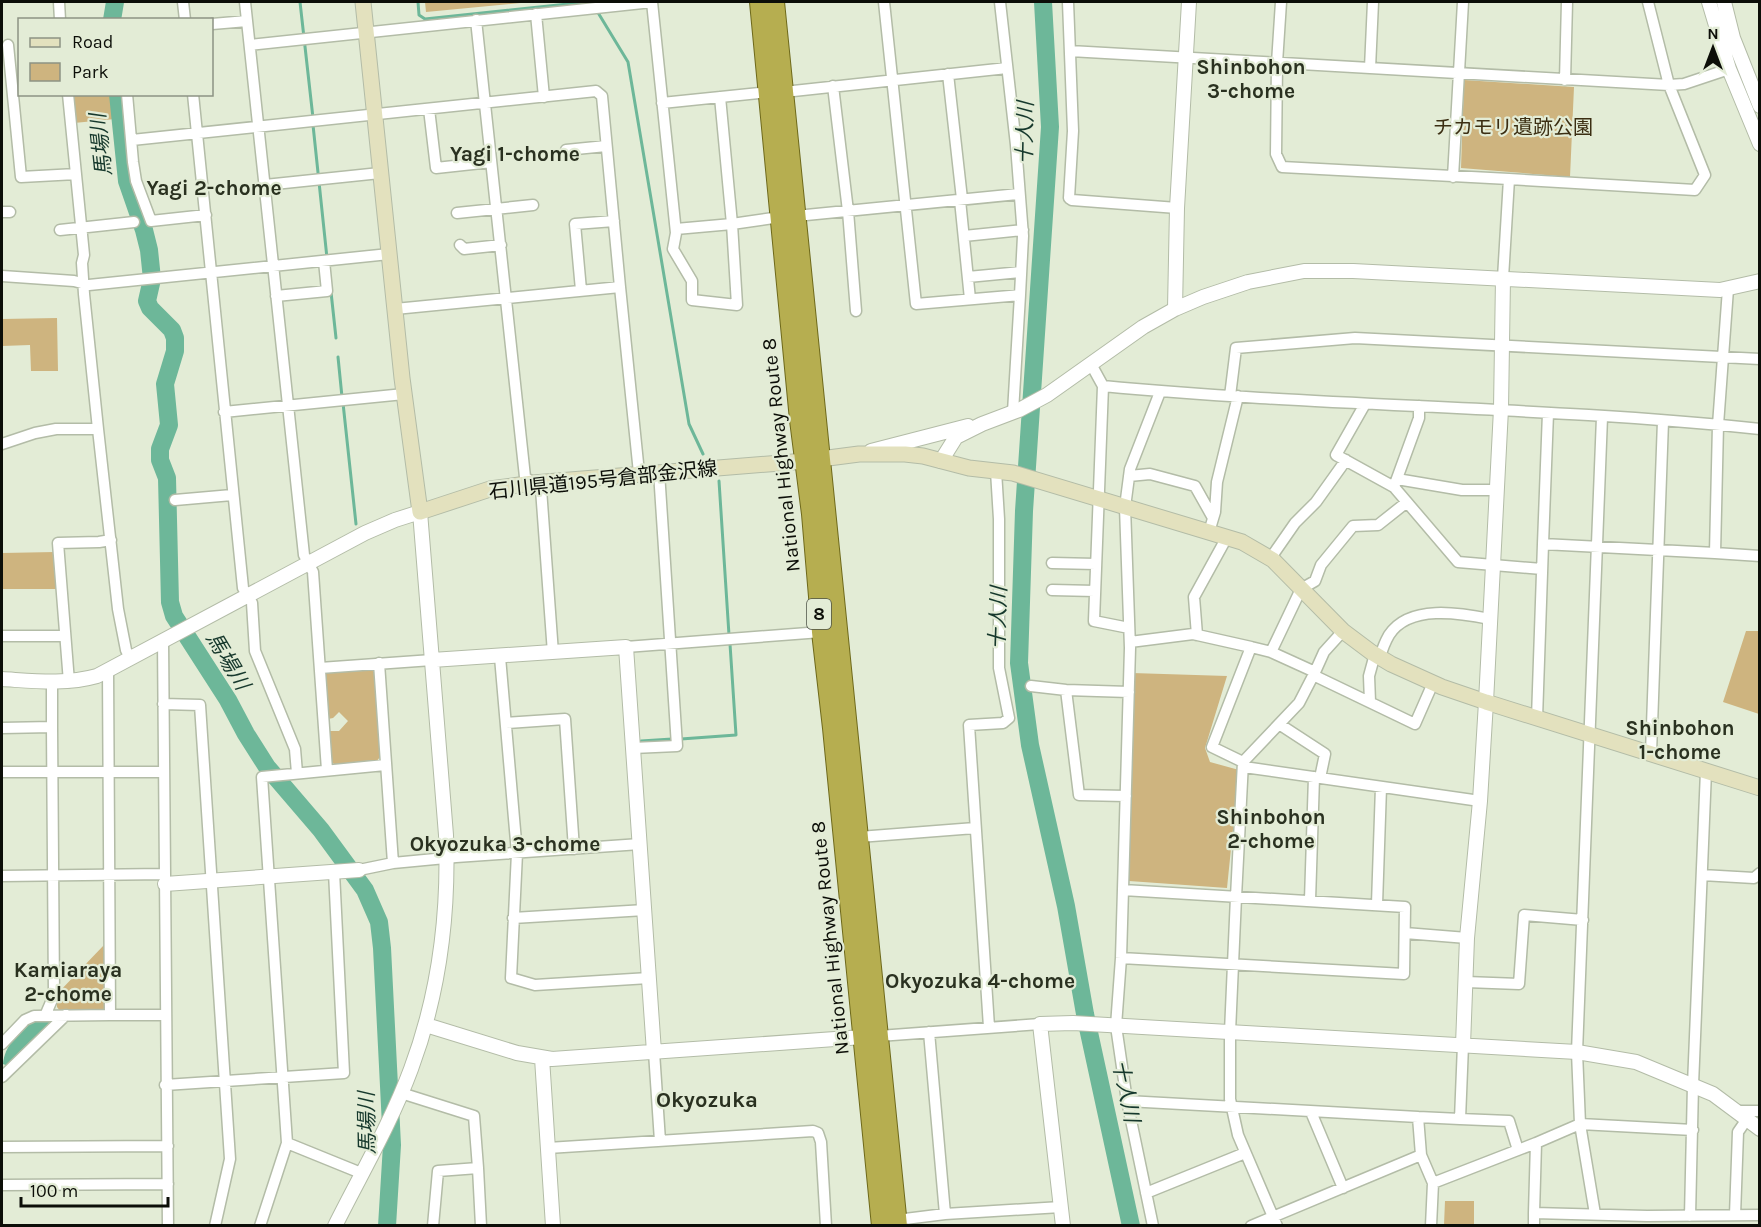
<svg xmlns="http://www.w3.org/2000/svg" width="1761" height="1227" font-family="Karla,'Noto Sans JP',sans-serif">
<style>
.green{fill:#ceb47f}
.water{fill:#6db799}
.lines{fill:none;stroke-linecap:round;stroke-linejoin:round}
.stream{stroke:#6db799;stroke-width:3}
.river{stroke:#6db799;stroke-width:18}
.minor-casing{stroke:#b3bca7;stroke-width:13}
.tertiary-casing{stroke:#b3bca7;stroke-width:16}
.secondary-casing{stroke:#b3bca7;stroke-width:17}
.trunk-casing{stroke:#6e691b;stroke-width:20}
.minor{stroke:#fff;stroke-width:10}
.tertiary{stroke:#fff;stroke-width:14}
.secondary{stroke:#e3e1be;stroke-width:15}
.trunk{stroke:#b6ae50;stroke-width:18}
.labels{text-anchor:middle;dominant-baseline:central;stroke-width:4.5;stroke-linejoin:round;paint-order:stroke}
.shield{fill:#e3ecd6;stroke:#4c5146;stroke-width:1.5}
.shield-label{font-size:18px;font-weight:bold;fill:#0c0e08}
.park-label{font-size:20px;fill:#3b2e12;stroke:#e3ecd6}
.street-label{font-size:20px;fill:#0c0e08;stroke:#e3ecd6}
.neighbourhood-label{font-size:21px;font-weight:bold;fill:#2a3120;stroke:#e3ecd6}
.water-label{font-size:21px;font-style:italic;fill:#16382c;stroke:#e3ecd6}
.quarter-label{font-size:22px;font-weight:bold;fill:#2a3120;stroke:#e3ecd6}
</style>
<rect width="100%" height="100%" fill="#e3ecd6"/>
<!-- green -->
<path class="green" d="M425 2H531L426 12Z
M1464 80 1574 87 1570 177 1461 168Z
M72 95H113L115 119 74 123Z
M57 318 58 371H31L30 345 2 346V319Z
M55 552 58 589H2V553Z
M1746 631H1759V714L1723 702Z
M369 668 374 672 380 757 376 762 335 765 331 761 329 731H339L348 721 339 712 333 718 328 719 325 675 328 671Z
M1132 673 1227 676 1205 748 1210 762 1239 770 1227 888 1129 881Z
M104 945 105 1008 101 1011H60L57 1007V994Z
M1445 1201H1474V1225H1444Z"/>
<!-- water -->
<path class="water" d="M34 1020H49L50 1024 8 1066 3 1064C4 1047 19 1030 34 1020Z"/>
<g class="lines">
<!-- stream -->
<path class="stream" d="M300 2 313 118
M418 2 419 15 425 19 587 2
M597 11 628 62 689 424 703 454
M313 125 327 258
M331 292 336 338
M338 357 342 397
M343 403 356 524
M719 481 729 635
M681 739 736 735 730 644
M641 741 672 739"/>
<!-- river -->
<path class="river" d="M1043 2 1050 127 1024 511 1019 663 1030 745 1066 906 1085 1014 1131 1226
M112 20 115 2
M118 94 127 181 144 230 149 250 152 279 147 301 150 308 172 330 175 338V351L165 384 169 425 160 449V460L167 478 170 602 174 616 228 700 246 734 267 767 321 830 365 890 379 922 382 948 392 1145 387 1226"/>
<defs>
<path id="minor" d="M59 2 60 20
M183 2 185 20
M245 2 304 555 313 572 327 770
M652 2 676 233 673 249 692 281V300L737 305 732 224 780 217
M884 2 916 304 1020 295 1013 412
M1000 2 1016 145 1023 236 1020 295
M1068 2 1073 131 1069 198 1072 200 1177 208
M1281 2 1277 63 1276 154 1282 167 1509 179
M1648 2 1669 85 1684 84 1729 69
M536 14 544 97
M476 20 525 477 541 489 553 653
M212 24 247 21
M8 45 21 177 76 174
M250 45 652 2
M1070 51 1669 85 1705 175 1695 190 1509 179 1503 278
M1370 68 1373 2
M948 74 962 199
M1565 80 1567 2
M833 86 848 211 856 311
M784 92 1007 68
M68 94 84 255 82 263 84 294 98 429
M127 94 133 162 136 181 151 221 206 215
M193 94 243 588 252 603 255 651 295 749 297 773
M662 103 768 92
M429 109 436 168 491 162
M132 140 596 91 602 96 620 287
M566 150 606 146
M1453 177 1463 2
M265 185 380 173
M960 200 970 299
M2 212H10
M457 213 533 205
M796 216 1019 194
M676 229 732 224 720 97
M60 230 134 222
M964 236 1023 230
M460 245 464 249 501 245
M2 276 74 281 89 285 389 254
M968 277 1021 272
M1728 289 1718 425 1715 553 1760 556
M581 290 575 224 614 221
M276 296 327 291 324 261
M395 309 620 287 639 473
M1092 366 1103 386C1322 407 1541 406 1760 429
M1103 386 1094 621 1129 628
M1230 396 1236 348 1355 338 1760 359
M1365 404 1336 455 1394 487 1458 562 1542 569
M224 412 404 394
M2 444 35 433 56 429H98L118 609 126 650 130 658
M1129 476 1150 474 1195 486 1213 518
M1397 479 1462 490H1497
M1395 484 1419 418V406
M175 500 232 495
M1209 532 1215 512 1217 482 1238 396
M1543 544 1548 413
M1270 559 1295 523 1316 502 1346 460
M1052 563 1096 564
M1052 590 1095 591
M1197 635 1194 597 1227 537
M2 636H65
M163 640 168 1226
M1130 642 1193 634 1251 647 1212 747 1243 762 1236 897 1230 1032V1099L1238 1135 1277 1226
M626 647 821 632
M1251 647 1271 652 1315 672 1324 652 1343 631
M1271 652 1301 589 1315 581 1321 565 1353 526 1378 525 1407 502
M500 657 517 853 511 978 535 985 649 978
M1380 657C1382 650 1385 642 1389 635 1409 604 1460 613 1490 619
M379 663 393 863
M320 668 432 660
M1313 675 1415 724 1433 683
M69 682 58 543 99 542 111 540
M1031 686 1066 690 1129 692
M1066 690 1079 795 1126 796
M1370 702 1369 676 1375 654
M163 704 200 705 230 1159 215 1226
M1537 718 1543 544 1715 553
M506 723 565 719 574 849
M1279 724 1325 754 1320 778
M52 727V682
M2 728 52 727 54 995 45 1016
M633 748 677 746 659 472
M1651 753 1663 421
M1243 762 1299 703 1315 672
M1244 767 1480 801
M2 772H163
M859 837 975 828
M359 870 393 863 456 857 640 844
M1702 875 1754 878 1760 873
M2 876 165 874
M1310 900 1314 777
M1377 904 1381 787
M513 918 645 910
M1405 933 1467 938
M1121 958 1404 974 1405 907 1123 890
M1466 982 1519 984 1524 915 1583 920
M110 1015H166
M989 1027 969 725 1003 723 1009 718 999 668V519L996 471
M929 1032 945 1214
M879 1036 1040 1024
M2 1044 25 1020 34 1016 110 1015 108 670
M654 1052 660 1141
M2 1077 66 1015
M165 1085 344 1073 334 872
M401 1093 474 1116 478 1168 438 1171 433 1226
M1127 1101 1418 1117 1421 1155 1433 1183 1536 1143 1534 1213
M1736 1111H1760
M1311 1112 1343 1188
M1418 1117 1460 1119 1463 1045
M1460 1119 1509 1121 1518 1150
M287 1143 361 1173
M1536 1143 1580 1124 1693 1130
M2 1147 168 1146
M548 1148 813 1131 818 1133 821 1142 826 1226
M478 1168 481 1226
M2 1185 168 1184
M1146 1193 1245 1153
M1595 1214 1580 1124 1577 1052 1602 417
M1735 1215 1738 1132 1747 1119
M1690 1216 1693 1085 1706 771
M897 1220 945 1214 1061 1207
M260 1226 287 1143 262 777 385 765
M1153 1226 1127 1101 1116 1026 1121 958 1130 648 1125 507 1130 469 1160 392
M1251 1226 1421 1155
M1431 1226 1433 1183
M1534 1226V1213L1647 1216 1760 1215"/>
<path id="tertiary" d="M1709 2 1729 69 1760 144
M1724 2 1733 38 1760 106
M1175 309 1177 208 1189 2
M871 451 968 426
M941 461 956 437 982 424 1019 410 1047 395 1143 327 1175 309 1203 297 1248 282 1304 271H1353L1720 290 1760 281
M432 660 626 647 654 1052
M2 679C34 681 65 685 97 676L365 533 395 520 420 512 446 835C449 915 439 994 411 1069 391 1123 361 1174 335 1226
M165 884 359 870
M426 1025 517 1053 552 1059 863 1037
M1463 1045 1467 938 1480 801 1486 702 1501 409 1503 278
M542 1058 553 1226
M1063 1226 1040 1024 1073 1023 1577 1052 1636 1062 1713 1094 1760 1129"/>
<path id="secondary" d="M363 2 402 378 420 512 490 489 533 483 805 461 859 454H905L923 456 969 468 1013 473 1242 542 1273 560 1343 631 1371 652 1391 664 1442 687 1486 702 1760 788"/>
<path id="trunk" d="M759 2 799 420 811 514 821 632 832 728 881 1226
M775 2 898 1226"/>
</defs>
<!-- minor casing -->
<use href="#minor" class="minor-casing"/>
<!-- tertiary casing -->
<use href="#tertiary" class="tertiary-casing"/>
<!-- secondary casing -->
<use href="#secondary" class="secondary-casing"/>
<!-- trunk casing -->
<use href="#trunk" class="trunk-casing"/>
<!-- minor -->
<use href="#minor" class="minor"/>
<!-- tertiary -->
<use href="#tertiary" class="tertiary"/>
<!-- secondary -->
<use href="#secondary" class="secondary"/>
<!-- trunk -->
<use href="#trunk" class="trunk"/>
</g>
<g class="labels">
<!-- shield labels -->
<rect class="shield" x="807" y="599" width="24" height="30" rx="4.5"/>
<g class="shield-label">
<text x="819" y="614">8</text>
</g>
<!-- park labels -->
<g class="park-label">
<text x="1513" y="127">チカモリ遺跡公園</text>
</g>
<!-- street labels -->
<g class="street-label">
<text transform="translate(781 455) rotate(-96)">National Highway Route 8</text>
<text transform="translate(603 480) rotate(-6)">石川県道195号倉部金沢線</text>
<text transform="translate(830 938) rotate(-96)">National Highway Route 8</text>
</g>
<!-- neighbourhood labels -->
<g class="neighbourhood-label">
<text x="1251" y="67">Shinbohon<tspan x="1251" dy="24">3-chome</tspan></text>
<text x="515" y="154">Yagi 1-chome</text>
<text x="214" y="188">Yagi 2-chome</text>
<text x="1680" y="728">Shinbohon<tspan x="1680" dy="24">1-chome</tspan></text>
<text x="1271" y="817">Shinbohon<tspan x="1271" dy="24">2-chome</tspan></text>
<text x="505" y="844">Okyozuka 3-chome</text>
<text x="68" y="970">Kamiaraya<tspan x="68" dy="24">2-chome</tspan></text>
<text x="980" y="981">Okyozuka 4-chome</text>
</g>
<!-- water labels -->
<g class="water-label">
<text transform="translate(1025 133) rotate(-89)">十人川</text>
<text transform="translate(101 145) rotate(-96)">馬場川</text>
<text transform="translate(998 618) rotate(-88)">十人川</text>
<text transform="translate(228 661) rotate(59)">馬場川</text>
<text transform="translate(1126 1091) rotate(78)">十人川</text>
<text transform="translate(367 1123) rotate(-91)">馬場川</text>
</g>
<!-- quarter labels -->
<g class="quarter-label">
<text x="707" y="1100">Okyozuka</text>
</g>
</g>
<!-- border -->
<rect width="1761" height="1227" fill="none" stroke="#0c0e08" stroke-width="6"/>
<!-- legend -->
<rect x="18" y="18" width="195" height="78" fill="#e3ecd6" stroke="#8d9384" stroke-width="1.5"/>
<rect x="30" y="38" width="30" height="9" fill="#e3e1be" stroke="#8d9384" stroke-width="1.5"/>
<text x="72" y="48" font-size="18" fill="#0c0e08">Road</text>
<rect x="30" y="63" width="30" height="18" fill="#ceb47f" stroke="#8d9384" stroke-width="1.5"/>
<text x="72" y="78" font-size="18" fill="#0c0e08">Park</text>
<!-- north arrow -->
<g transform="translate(1713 48)" stroke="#e3ecd6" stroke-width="4.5" paint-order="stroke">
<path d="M0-4.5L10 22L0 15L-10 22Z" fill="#0c0e08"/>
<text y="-9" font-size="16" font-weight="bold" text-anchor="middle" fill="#0c0e08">N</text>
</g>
<!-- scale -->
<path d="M21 1197v9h147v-9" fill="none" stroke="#0c0e08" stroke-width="3"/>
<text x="30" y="1197" font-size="18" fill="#0c0e08" stroke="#e3ecd6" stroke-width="4.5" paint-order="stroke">100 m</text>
</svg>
